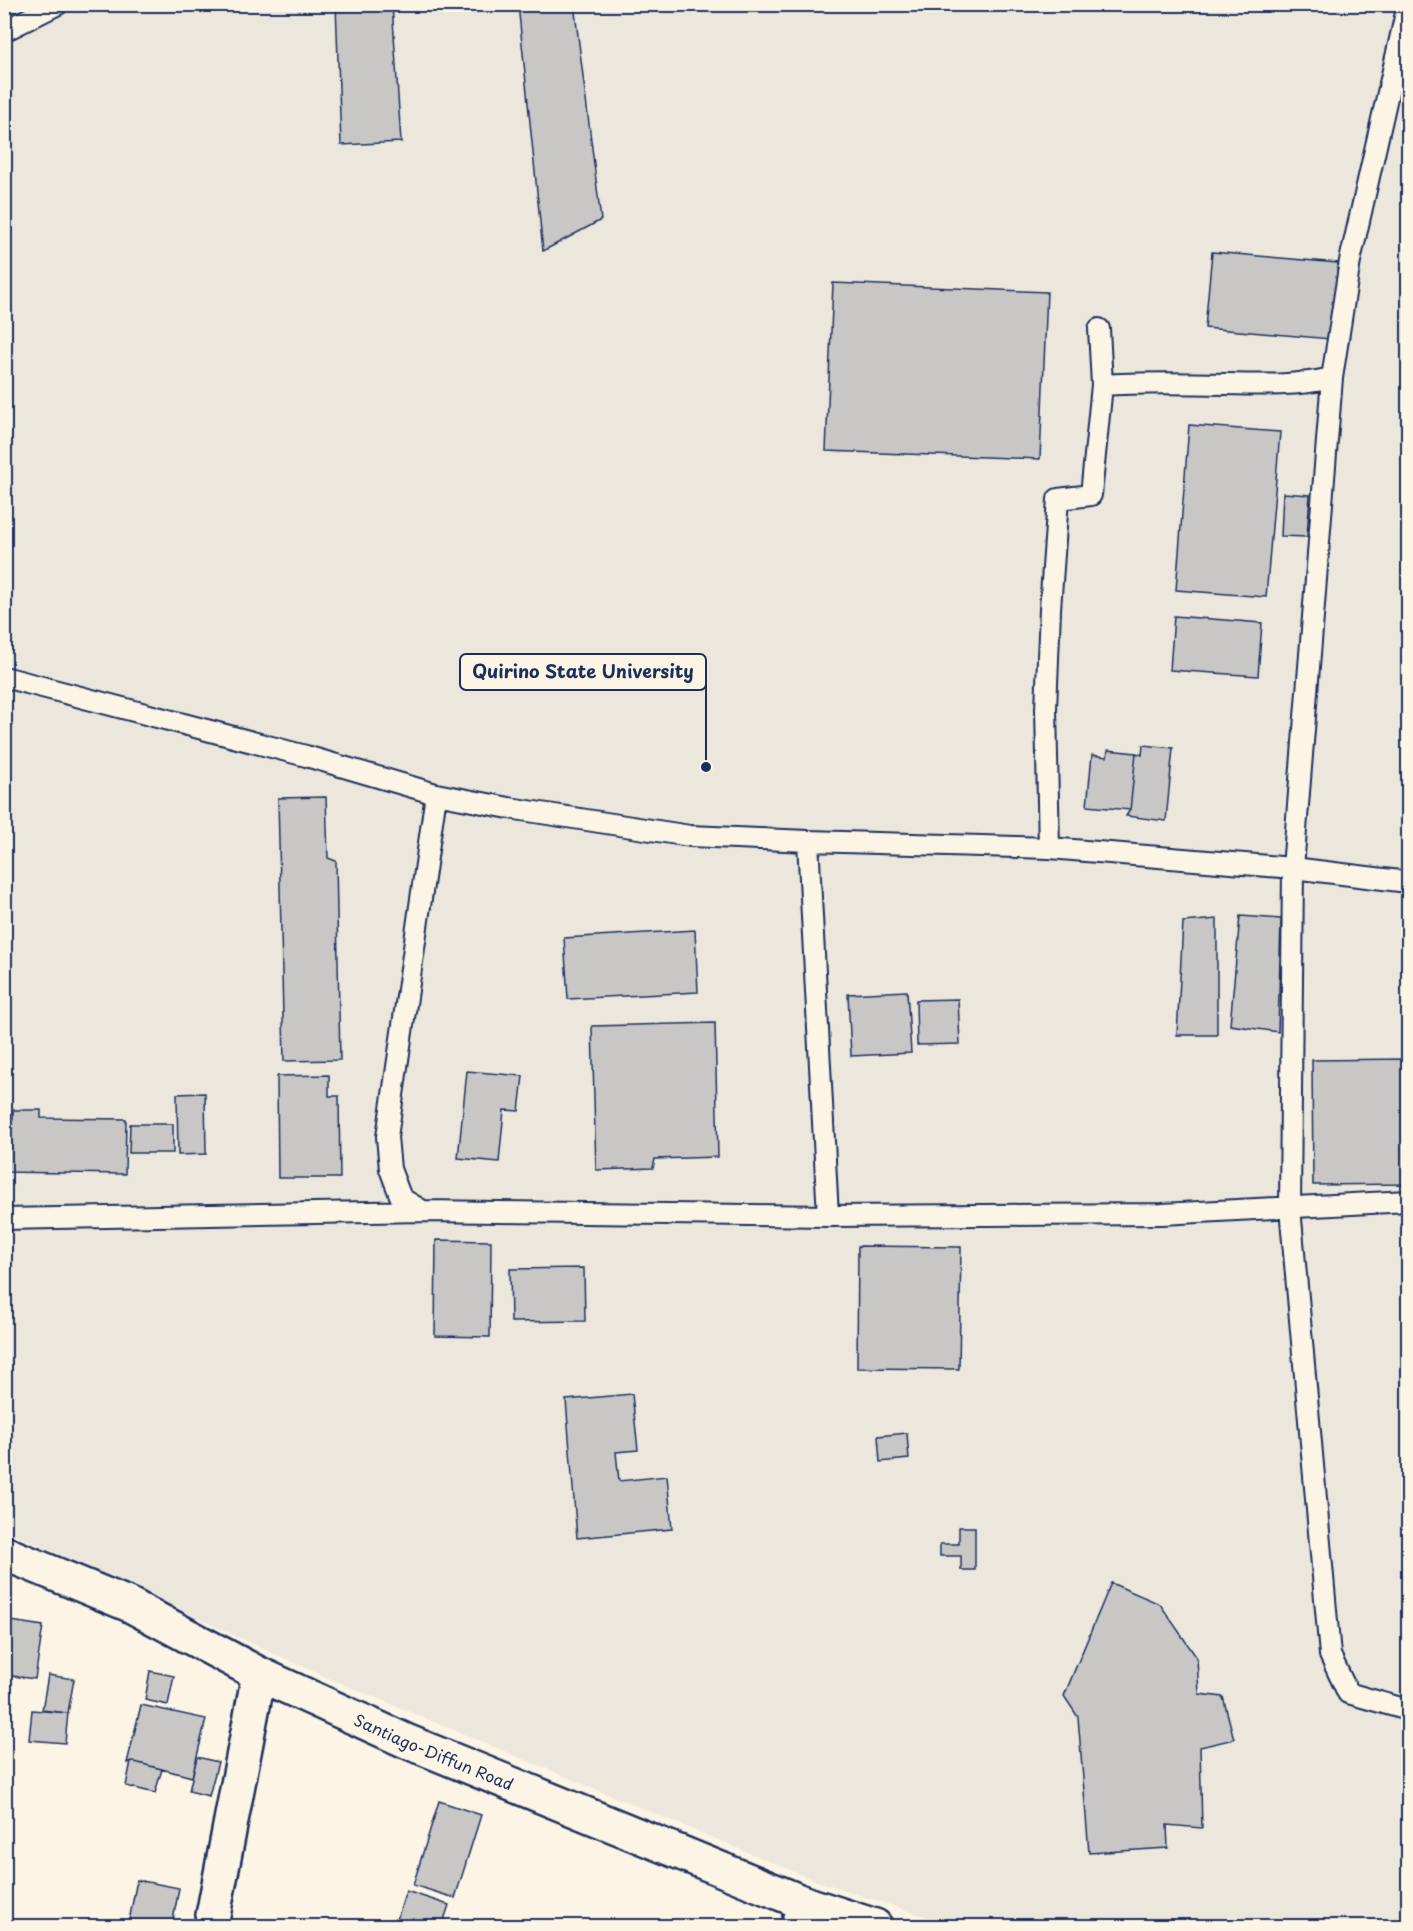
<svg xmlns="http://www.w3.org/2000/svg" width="1413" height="1931" font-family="'Playpen Sans',sans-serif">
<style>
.built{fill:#ece7dc}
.building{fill:#c8c7c6;stroke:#1b2f5e;stroke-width:1.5}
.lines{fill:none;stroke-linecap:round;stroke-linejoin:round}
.lane-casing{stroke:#1b2f5e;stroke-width:24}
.street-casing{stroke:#1b2f5e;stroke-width:38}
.secondary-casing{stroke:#1b2f5e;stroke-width:38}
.lane{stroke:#fcf5e5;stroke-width:20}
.street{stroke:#fcf5e5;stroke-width:33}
.secondary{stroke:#fcf5e5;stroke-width:33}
.labels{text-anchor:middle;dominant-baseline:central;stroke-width:4.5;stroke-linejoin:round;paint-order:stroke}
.street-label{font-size:16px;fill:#1b2f5e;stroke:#fcf5e5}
.leader{fill:none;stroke:#1b2f5e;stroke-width:2}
.callout-dot{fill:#1b2f5e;stroke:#fcf5e5;stroke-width:2}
.callout{fill:#fcf5e5;stroke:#1b2f5e;stroke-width:2}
.callout-label{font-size:18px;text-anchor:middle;font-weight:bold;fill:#1b2f5e}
</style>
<rect width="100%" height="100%" fill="#fcf5e5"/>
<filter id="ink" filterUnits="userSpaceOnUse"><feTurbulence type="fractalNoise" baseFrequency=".0167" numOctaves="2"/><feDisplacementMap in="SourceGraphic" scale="12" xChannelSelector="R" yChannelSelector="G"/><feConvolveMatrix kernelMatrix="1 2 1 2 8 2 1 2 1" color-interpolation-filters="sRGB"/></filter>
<g filter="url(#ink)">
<!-- built -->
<path class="built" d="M5 5H1408V1926H954L817 1881 328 1678 5 1530Z"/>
<!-- building -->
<path class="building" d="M336 4H392L401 142 341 145Z
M518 4H574L601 220 543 251Z
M1212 252 1338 263 1331 339 1205 328Z
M833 283 1047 292 1040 459 826 451Z
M1189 425 1280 432 1266 597 1176 590Z
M1283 493 1310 495 1307 537 1281 536Z
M1174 616 1262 623 1258 676 1170 670Z
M1143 745 1173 748 1166 821 1126 816 1130 810 1136 753 1142 755Z
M1108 750 1136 753 1130 810 1087 806 1092 755 1107 757Z
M326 797 328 858 336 861 340 1060 284 1061 278 798Z
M1240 916 1281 919 1278 1032 1230 1025Z
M1217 919V1035H1177L1183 922Z
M695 930 698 992 568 999 564 938Z
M907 991 911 1053 851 1056 848 994Z
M958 999 960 1044 917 1045 916 1000Z
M715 1023 718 1157 655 1159 653 1168 596 1170 592 1026Z
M1408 1059V1184L1313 1185 1312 1060Z
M467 1071 523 1076 519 1111 504 1110 499 1162 458 1158Z
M329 1075V1096H339L340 1178H278L277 1076Z
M205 1093 206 1154 178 1155 177 1094Z
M13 1110H41V1118L126 1119 125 1174 4 1172V1119H13Z
M130 1124H173V1153H129Z
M436 1240 491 1241 490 1337 435 1336Z
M858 1246 961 1247 959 1369 857 1368Z
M584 1268 585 1321 511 1322 510 1269Z
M632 1394 638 1450 616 1452 619 1481 667 1476 672 1529 577 1538 566 1400Z
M907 1433 909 1459 880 1462 878 1436Z
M959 1527H975V1570H961V1556H940V1544H959Z
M1111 1583 1160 1604 1197 1658 1199 1694 1223 1697 1234 1739 1200 1747 1202 1828 1167 1825 1168 1848 1089 1853 1078 1717 1064 1696Z
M4 1620 43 1626 35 1679 4 1675Z
M150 1671 174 1676 168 1705 145 1700Z
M48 1675 74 1679 68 1713 42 1710Z
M141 1705 206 1719 192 1777 131 1761 127 1763Z
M32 1710 68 1713 65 1743 29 1740Z
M197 1757 218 1762 209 1796 189 1791Z
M131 1761 162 1769 155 1793 126 1786Z
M439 1801 481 1815 455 1898 413 1885Z
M137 1880 179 1888 172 1926H128Z
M406 1891 449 1905 442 1926H395Z"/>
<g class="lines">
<defs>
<path id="lane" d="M1408 4 1350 261 1332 378 1293 868 1290 1208 1330 1655 1348 1693 1408 1710
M4 31 58 4
M1102 385C1143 382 1185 383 1226 384 1262 385 1297 386 1332 378
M4 677 306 756 436 794 509 808 690 836 808 841 1049 848 1293 868 1408 882
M436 794 387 1137 390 1169 401 1198 423 1211 828 1216 1162 1214 1408 1201
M808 841 828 1216
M1049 848 1046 709 1050 609 1058 499 1091 495 1102 385 1099 329
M4 1219 423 1211"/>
<path id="street" d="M211 1926 259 1674
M798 1926 804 1903"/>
<g id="secondary">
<path id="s1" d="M4 1553 130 1605 259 1674 406 1741 804 1903 875 1926"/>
</g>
</defs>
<!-- lane casing -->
<use href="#lane" class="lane-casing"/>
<!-- street casing -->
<use href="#street" class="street-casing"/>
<!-- secondary casing -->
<use href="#secondary" class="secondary-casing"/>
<!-- lane -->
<use href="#lane" class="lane"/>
<!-- street -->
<use href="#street" class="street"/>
<!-- secondary -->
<use href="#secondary" class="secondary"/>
</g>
</g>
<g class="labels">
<!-- street labels -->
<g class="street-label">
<text stroke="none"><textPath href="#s1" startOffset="474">Santiago-Diffun Road</textPath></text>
</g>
</g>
<!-- callouts -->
<path class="leader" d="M706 767L706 672"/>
<circle class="callout-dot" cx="706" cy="767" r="6"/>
<rect class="callout" x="460" y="654" width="246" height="36" rx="6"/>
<g class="callout-label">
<text x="583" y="678">Quirino State University</text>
</g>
<!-- margin -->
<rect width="1413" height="1931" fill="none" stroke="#fcf5e5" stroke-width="24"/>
<rect x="12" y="12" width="1389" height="1907" fill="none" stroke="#1b2f5e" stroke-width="2" filter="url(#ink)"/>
</svg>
